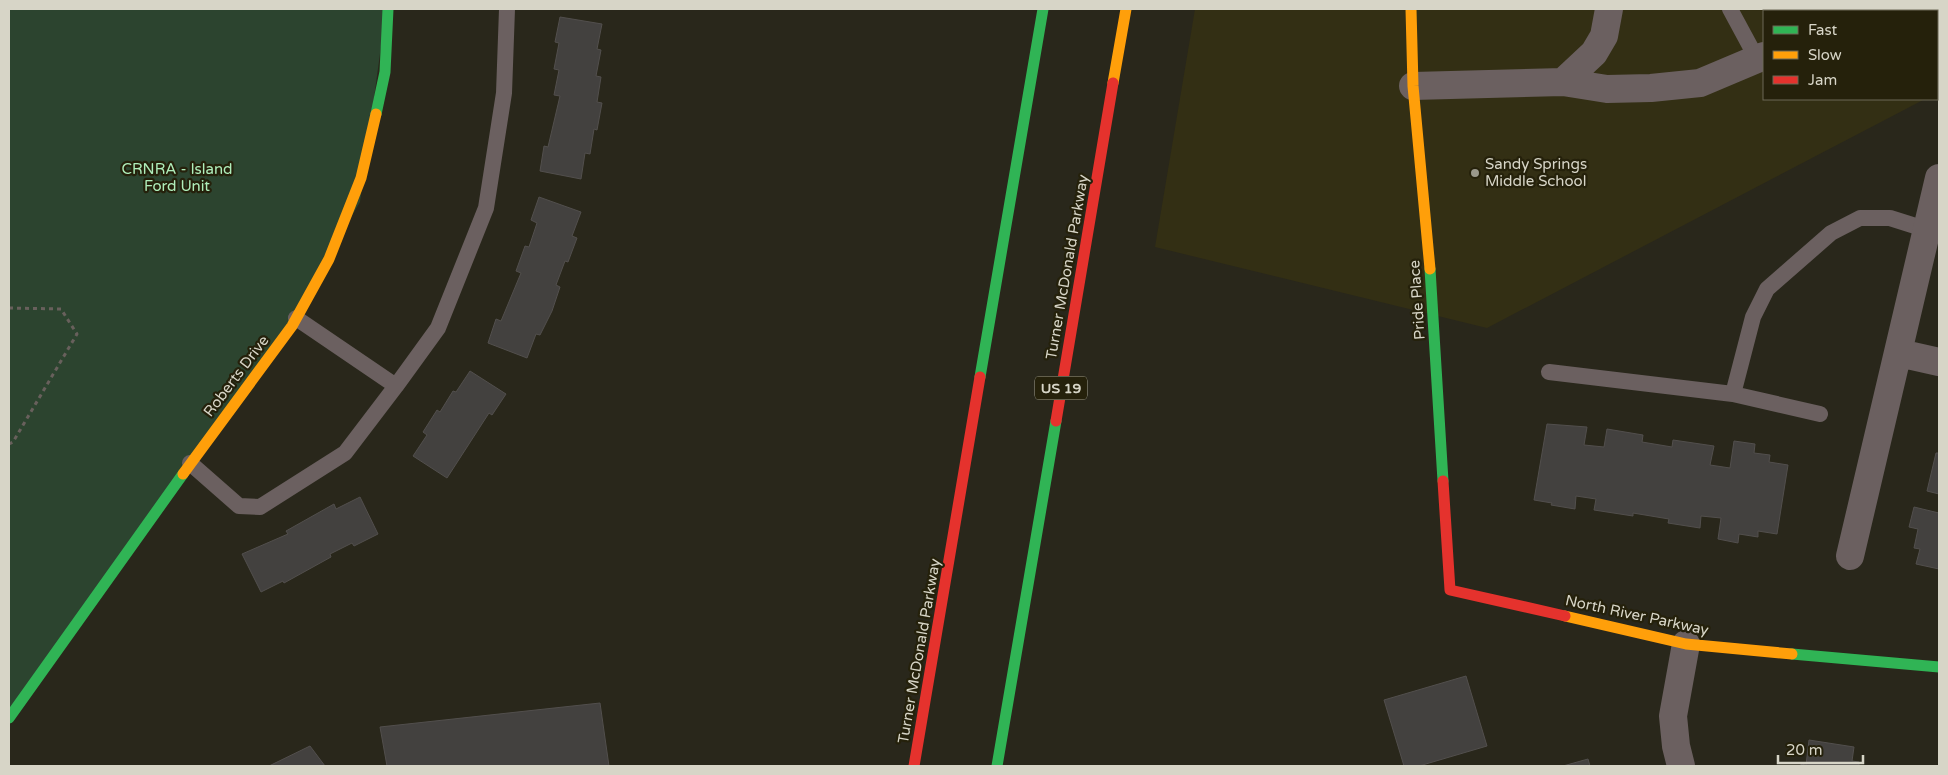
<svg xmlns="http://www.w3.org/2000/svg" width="1948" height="775" font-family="'Varela Round',sans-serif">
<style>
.built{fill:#332f14}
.green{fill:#2c442f}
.building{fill:#43413f;stroke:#524f4d}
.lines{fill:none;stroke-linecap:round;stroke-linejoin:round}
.path{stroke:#68605c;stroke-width:3;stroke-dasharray:4 4;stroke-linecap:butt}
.lane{stroke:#6b6060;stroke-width:16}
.street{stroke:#6b6060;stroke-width:28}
.fast{stroke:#30b455;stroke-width:11}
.slow{stroke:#ff9f0a;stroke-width:11}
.jam{stroke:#e5322d;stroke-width:11}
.poi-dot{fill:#9a988b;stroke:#25210b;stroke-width:2}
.labels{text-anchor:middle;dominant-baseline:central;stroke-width:4.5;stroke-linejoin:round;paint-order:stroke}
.shield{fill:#25210b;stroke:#a29f8f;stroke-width:1}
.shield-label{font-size:14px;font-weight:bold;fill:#d7d5c7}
.poi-label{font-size:15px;fill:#d7d5c7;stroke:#25210b;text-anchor:start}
.park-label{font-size:15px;fill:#afeebb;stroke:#25210b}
.street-label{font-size:15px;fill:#d7d5c7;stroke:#25210b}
</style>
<rect width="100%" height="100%" fill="#29271b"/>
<!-- built -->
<path class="built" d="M1195 9H1939V91L1937 92V11H1764V99H1925L1487 328 1155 247Z"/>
<!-- green -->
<path class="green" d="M9 9H386L360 202 241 404 9 713Z"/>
<!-- building -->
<path class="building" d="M560 17 602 24 597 49 601 50 596 76 601 77 597 102 602 103 597 130 594 129 590 154 585 153 581 179 540 171 544 146 548 147 560 96 554 95 559 70 554 69 559 43 555 42Z
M539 197 581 212 572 236 577 238 568 262 565 261 556 285 560 287 552 311 540 335 536 334 527 358 488 343 496 319 501 321 521 273 516 271 525 246 529 247 537 223 531 220Z
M470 371 506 394 492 415 489 413 447 478 413 456 427 435 423 432 437 410 440 412 453 391 456 392Z
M1547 424 1587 427 1584 445 1604 447 1607 429 1643 435 1642 442 1672 447 1673 440 1714 446 1710 465 1730 468 1734 441 1755 444 1754 453 1770 455 1769 462 1788 465 1777 534 1758 531V537L1739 534 1738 543 1718 539 1721 518 1701 516 1700 528 1668 523 1669 519 1633 513V516L1594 510 1596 499 1576 496 1575 509 1551 505 1552 503 1534 500Z
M1939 452V494L1927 491 1936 453H1939Z
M360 497 378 534 354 546 352 543 330 554 331 557 284 583 283 581 261 592 242 554 288 534 286 531 334 504 336 509Z
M1914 507 1939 513V569L1916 564 1920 549 1914 548 1918 529 1909 527Z
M1466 676 1487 746 1419 766H1404L1384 700Z
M600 703 609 766H387L380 727Z
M1809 740 1854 747 1852 761 1859 762V766H1801V764L1806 765Z
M310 746 325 766H269Z
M1588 759 1590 766H1563Z"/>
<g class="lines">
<!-- path -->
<path class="path" d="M9 308 61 309 77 334 13 442 9 444"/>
<!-- lane -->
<path class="lane" d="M1730 9 1757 59
M296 318 396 386 438 328 486 208 504 93 507 9
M1549 372 1733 394 1753 317 1767 289 1831 233 1860 218H1890L1928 230
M1733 394 1820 414
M190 463 239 506 260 507 345 453 396 386"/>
<!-- street -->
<path class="street" d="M1853 11 1855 9
M1563 82 1594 53 1604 36 1609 9
M1413 86 1563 82 1607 89 1651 88 1700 83 1764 56
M1899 353 1939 362
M1850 556 1939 178
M1681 766 1676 746 1673 716 1686 644"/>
<!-- fast -->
<path class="fast" d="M376 114 385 72 388 9
M1430 269 1443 481
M980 377 1043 9
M1792 654 1939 667
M9 718 183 474
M997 766 1056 421"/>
<!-- slow -->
<path class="slow" d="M1411 9 1413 86 1430 269
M1113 83 1126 9
M183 474 292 326 329 259 361 178 376 114
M1565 616 1686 644 1792 654"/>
<!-- jam -->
<path class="jam" d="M1056 421 1113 83
M1443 481 1450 590 1565 616
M914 766 980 377"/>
</g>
<!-- markers -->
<circle class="poi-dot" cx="1475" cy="173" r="5"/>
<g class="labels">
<!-- shield labels -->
<rect class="shield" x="1035" y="376.5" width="52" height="23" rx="4"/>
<g class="shield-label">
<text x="1061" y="388">US 19</text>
</g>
<!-- poi labels -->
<g class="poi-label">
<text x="1485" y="164">Sandy Springs<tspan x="1485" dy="17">Middle School</tspan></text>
</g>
<!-- park labels -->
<g class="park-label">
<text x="177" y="169">CRNRA - Island<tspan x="177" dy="17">Ford Unit</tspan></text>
</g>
<!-- street labels -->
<g class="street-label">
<text transform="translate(1067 267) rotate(-80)">Turner McDonald Parkway</text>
<text transform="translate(1417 300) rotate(-94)">Pride Place</text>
<text transform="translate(236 376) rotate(-53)">Roberts Drive</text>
<text transform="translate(1637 615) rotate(12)">North River Parkway</text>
<text transform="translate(919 651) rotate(-80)">Turner McDonald Parkway</text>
</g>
</g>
<!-- border -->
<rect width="1948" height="775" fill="none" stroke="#d7d5c7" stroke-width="20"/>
<!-- legend -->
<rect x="1763" y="10" width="175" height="90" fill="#25210b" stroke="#6c6956"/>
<rect x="1773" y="26" width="25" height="8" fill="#30b455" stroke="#6c6956"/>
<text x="1808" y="35" font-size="15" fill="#d7d5c7">Fast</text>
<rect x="1773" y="51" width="25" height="8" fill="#ff9f0a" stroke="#6c6956"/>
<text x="1808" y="60" font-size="15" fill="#d7d5c7">Slow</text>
<rect x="1773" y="76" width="25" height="8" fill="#e5322d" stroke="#6c6956"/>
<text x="1808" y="85" font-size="15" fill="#d7d5c7">Jam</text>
<!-- scale -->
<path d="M1778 755v8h85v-8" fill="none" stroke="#d7d5c7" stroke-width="2.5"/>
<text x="1786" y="755" font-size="15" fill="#d7d5c7" stroke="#25210b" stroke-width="4" paint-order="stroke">20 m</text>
</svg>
